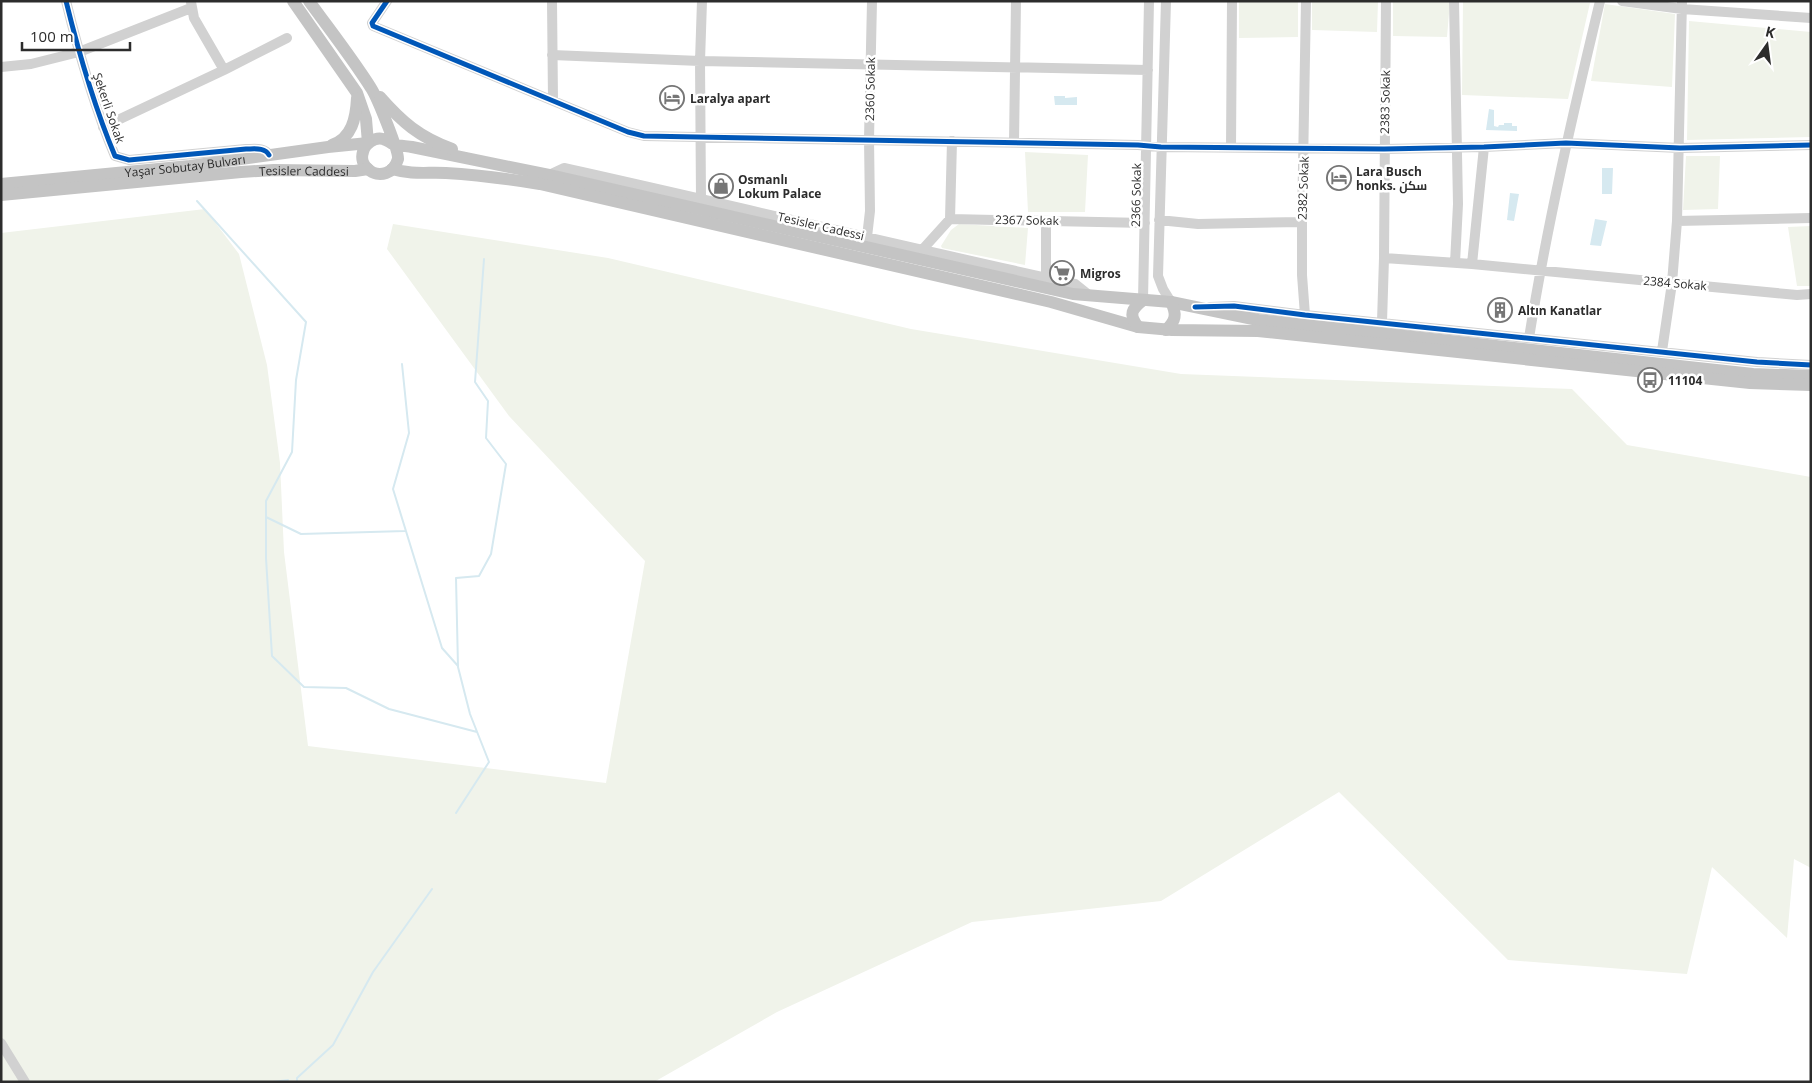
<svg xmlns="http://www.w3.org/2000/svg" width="1812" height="1083" font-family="'Open Sans',Cairo,sans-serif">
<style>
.green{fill:#f0f3ea}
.water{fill:#d6e9f0}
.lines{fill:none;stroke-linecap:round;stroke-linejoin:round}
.stream{stroke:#d6e9f0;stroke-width:2}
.minor{stroke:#d1d1d1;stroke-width:10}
.major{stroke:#c4c4c4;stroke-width:12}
.cycleway-casing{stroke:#fff;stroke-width:8}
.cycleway{stroke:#0057b8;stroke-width:5}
.labels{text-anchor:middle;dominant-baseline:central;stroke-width:5;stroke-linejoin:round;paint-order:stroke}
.street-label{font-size:12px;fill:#2c2c2c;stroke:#fff}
.poi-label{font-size:12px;font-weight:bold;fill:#2c2c2c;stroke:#fff;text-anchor:start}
</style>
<rect width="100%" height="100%" fill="#fff"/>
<!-- green -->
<path class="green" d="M1239 1H1298V37L1239 38Z
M1312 1H1378L1377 32 1312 30Z
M1393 1H1450L1447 37 1393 36Z
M1463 2 1590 3 1568 99 1462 95Z
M1605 4 1675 14 1672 87 1591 81Z
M1689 21 1811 32V137L1687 140Z
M1025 152 1088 155 1085 212H1028Z
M1686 156H1720L1718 209 1683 210Z
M205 209 239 254 267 365 280 463 284 552 308 746 606 783 645 561 509 416 387 249 393 224 608 258 911 329 1181 374 1572 389 1627 445 1811 477V868L1794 859 1787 938 1712 867 1687 974 1508 960 1339 792 1161 901 972 922 777 1012 654 1082H1V233Z
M959 224 1028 228 1025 265 942 248 941 246 951 230Z
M1811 226V286H1797L1788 227Z"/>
<!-- water -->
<path class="water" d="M1054 96H1065V98L1077 97V105H1055Z
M1489 109 1494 110V126L1498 127 1499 125H1504V123H1512V126H1517V131L1486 130Z
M1602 168H1613L1612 194H1602Z
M1510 193 1519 194 1514 221 1507 220Z
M1595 219 1607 221 1601 246 1590 245Z"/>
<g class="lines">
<!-- stream -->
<path class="stream" d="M197 201 306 322 296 380 292 452 266 501V558L272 656 304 687 346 688 389 709 477 732
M402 364 409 433 393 489 442 648 458 666
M266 517 301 534 405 531
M456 813 489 762 470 714 458 667 456 578 479 576 491 554 506 464 486 438 488 401 475 382 484 259
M273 1082 288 1080
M297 1082V1078L333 1045 373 972 432 889"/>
<!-- minor -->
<path class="minor" d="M66 1C79 54 94 106 115 156L129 160 246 149C254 149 265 147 269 155
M387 1 372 23 373 26 628 132 644 136 1138 145 1161 147 1384 149 1484 147 1566 143 1680 148 1811 145
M552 1 553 101
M1166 1 1158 276 1163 289 1171 302
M1454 1 1458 204 1455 263
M1622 1 1682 9 1811 18
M191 2 194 18 224 70
M552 55 700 61 1148 70
M1 67 31 64 79 52 191 8
M103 127 224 70 287 38
M1014 142 1016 1
M1231 148 1232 1
M549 175 564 168C735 206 904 247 1075 284L1090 296
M701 199 700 61 702 1
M950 219 952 141
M1159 220 1198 224 1302 222
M1046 221V277
M1677 221 1811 218
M867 237 870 211 869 139 872 1
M922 250 950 219 1145 223
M1384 258 1472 264 1797 295 1811 294
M1472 264 1484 147
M1143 300 1149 1
M1210 307 1234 306 1305 315 1757 362 1811 365
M1305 315 1302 275V222L1306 1
M1382 322 1384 258 1386 1
M1529 338C1547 225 1573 113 1600 1
M1662 351 1672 283 1677 221 1682 1
M1 1043 25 1082"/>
<!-- major -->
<g class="major">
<path d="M293 1 357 93 366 119 368 143"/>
<path d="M309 1C330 30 352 58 371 88 377 97 399 151 398 159 396 166 392 171 386 173 380 175 373 174 368 169 363 165 361 158 363 152 365 143 375 137 383 139 388 140 390 143 393 144 398 146 407 146 412 147L549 175 1073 294 1171 302 1258 320 1753 374 1811 376"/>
<path d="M380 97C402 122 419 137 452 149"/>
<path d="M332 145C352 138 356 118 357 98"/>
<path d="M392 169C413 175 426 172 446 173 478 175 509 179 540 184L1051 302 1138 327 1172 330 1258 331 1750 383 1811 385"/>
<path id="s1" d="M1 184 190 166 328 147 368 143"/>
<path id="s2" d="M1 195 241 172 274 170 355 171 368 169"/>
<path d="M1138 327C1128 314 1132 309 1143 300"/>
<path d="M1166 330C1176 321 1177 314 1171 302"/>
</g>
<defs>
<path id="cycleway" d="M66 1C79 54 94 106 115 156L129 160 246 149C254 149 265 147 269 155
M387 1 372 23 373 26 628 132 644 136 1138 145 1161 147 1384 149 1484 147 1566 143 1680 148 1811 145
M1195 307 1234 306 1305 315 1757 362 1811 365"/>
</defs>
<!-- cycleway casing -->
<use href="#cycleway" class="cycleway-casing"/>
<!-- cycleway -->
<use href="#cycleway" class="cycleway"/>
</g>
<!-- icons -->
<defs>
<symbol id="hotel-ring" viewBox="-11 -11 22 22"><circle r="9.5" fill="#fff" stroke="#767676" stroke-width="1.5"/><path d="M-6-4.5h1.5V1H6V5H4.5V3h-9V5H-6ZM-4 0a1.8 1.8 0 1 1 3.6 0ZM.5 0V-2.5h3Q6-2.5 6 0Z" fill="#767676"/></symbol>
<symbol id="shop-ring" viewBox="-11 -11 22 22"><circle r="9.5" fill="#fff" stroke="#767676" stroke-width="1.5"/><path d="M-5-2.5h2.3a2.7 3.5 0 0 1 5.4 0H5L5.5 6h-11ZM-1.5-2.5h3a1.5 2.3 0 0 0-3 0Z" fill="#767676"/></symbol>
<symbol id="supermarket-ring" viewBox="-11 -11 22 22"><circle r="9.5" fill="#fff" stroke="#767676" stroke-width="1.5"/><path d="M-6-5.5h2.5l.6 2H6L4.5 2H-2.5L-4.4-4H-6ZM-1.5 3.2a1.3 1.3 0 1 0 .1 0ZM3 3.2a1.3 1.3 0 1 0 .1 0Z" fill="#767676"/></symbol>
<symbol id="building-ring" viewBox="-11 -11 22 22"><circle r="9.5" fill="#fff" stroke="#767676" stroke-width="1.5"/><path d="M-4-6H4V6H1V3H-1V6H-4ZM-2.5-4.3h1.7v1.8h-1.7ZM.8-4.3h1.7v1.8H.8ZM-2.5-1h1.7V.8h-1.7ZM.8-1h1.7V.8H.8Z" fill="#767676"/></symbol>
<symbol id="bus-ring" viewBox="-11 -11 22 22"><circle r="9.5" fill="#fff" stroke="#767676" stroke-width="1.5"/><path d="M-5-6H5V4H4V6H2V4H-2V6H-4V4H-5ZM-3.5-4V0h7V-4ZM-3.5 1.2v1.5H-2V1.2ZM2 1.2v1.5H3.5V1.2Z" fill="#767676"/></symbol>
</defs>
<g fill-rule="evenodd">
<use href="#hotel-ring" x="658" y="84" width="28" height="28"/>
<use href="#hotel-ring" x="1325" y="164" width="28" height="28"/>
<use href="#shop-ring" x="707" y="172" width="28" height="28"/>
<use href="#supermarket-ring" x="1048" y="259" width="28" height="28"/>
<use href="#building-ring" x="1486" y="296" width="28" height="28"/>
<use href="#bus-ring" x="1636" y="366" width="28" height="28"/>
</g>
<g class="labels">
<!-- street labels -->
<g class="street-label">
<text transform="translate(870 89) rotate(-89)">2360 Sokak</text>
<text transform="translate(1385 102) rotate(-89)">2383 Sokak</text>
<text transform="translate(109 108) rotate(71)">Şekerli Sokak</text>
<text stroke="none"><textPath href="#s1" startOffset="185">Yaşar Sobutay Bulvarı</textPath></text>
<text stroke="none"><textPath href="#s2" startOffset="304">Tesisler Caddesi</textPath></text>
<text transform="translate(1303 188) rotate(-88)">2382 Sokak</text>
<text transform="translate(1136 195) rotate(-89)">2366 Sokak</text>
<text transform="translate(1027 220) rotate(1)">2367 Sokak</text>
<text transform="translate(821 226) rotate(13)">Tesisler Cadessi</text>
<text transform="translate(1675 283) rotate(5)">2384 Sokak</text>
</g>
<!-- poi labels -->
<g class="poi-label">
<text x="690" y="98">Laralya apart</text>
<text x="1356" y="171">Lara Busch<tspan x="1356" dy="14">honks. سكن</tspan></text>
<text x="738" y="179">Osmanlı<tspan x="738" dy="14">Lokum Palace</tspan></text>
<text x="1080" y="273">Migros</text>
<text x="1518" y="310">Altın Kanatlar</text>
<text x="1668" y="380">11104</text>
</g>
</g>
<!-- border -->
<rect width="1812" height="1083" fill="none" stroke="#2c2c2c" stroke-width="5"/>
<!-- north arrow -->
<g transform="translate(1767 45) rotate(14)" stroke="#ffffff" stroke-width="4" paint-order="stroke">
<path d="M0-4L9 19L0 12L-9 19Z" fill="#2c2c2c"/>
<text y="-8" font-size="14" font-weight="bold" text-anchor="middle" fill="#2c2c2c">K</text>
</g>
<!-- scale -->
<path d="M22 42v8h108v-8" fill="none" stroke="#2c2c2c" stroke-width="2.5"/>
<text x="30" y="42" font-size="15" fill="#2c2c2c" stroke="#ffffff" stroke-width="4" paint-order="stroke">100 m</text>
</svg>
